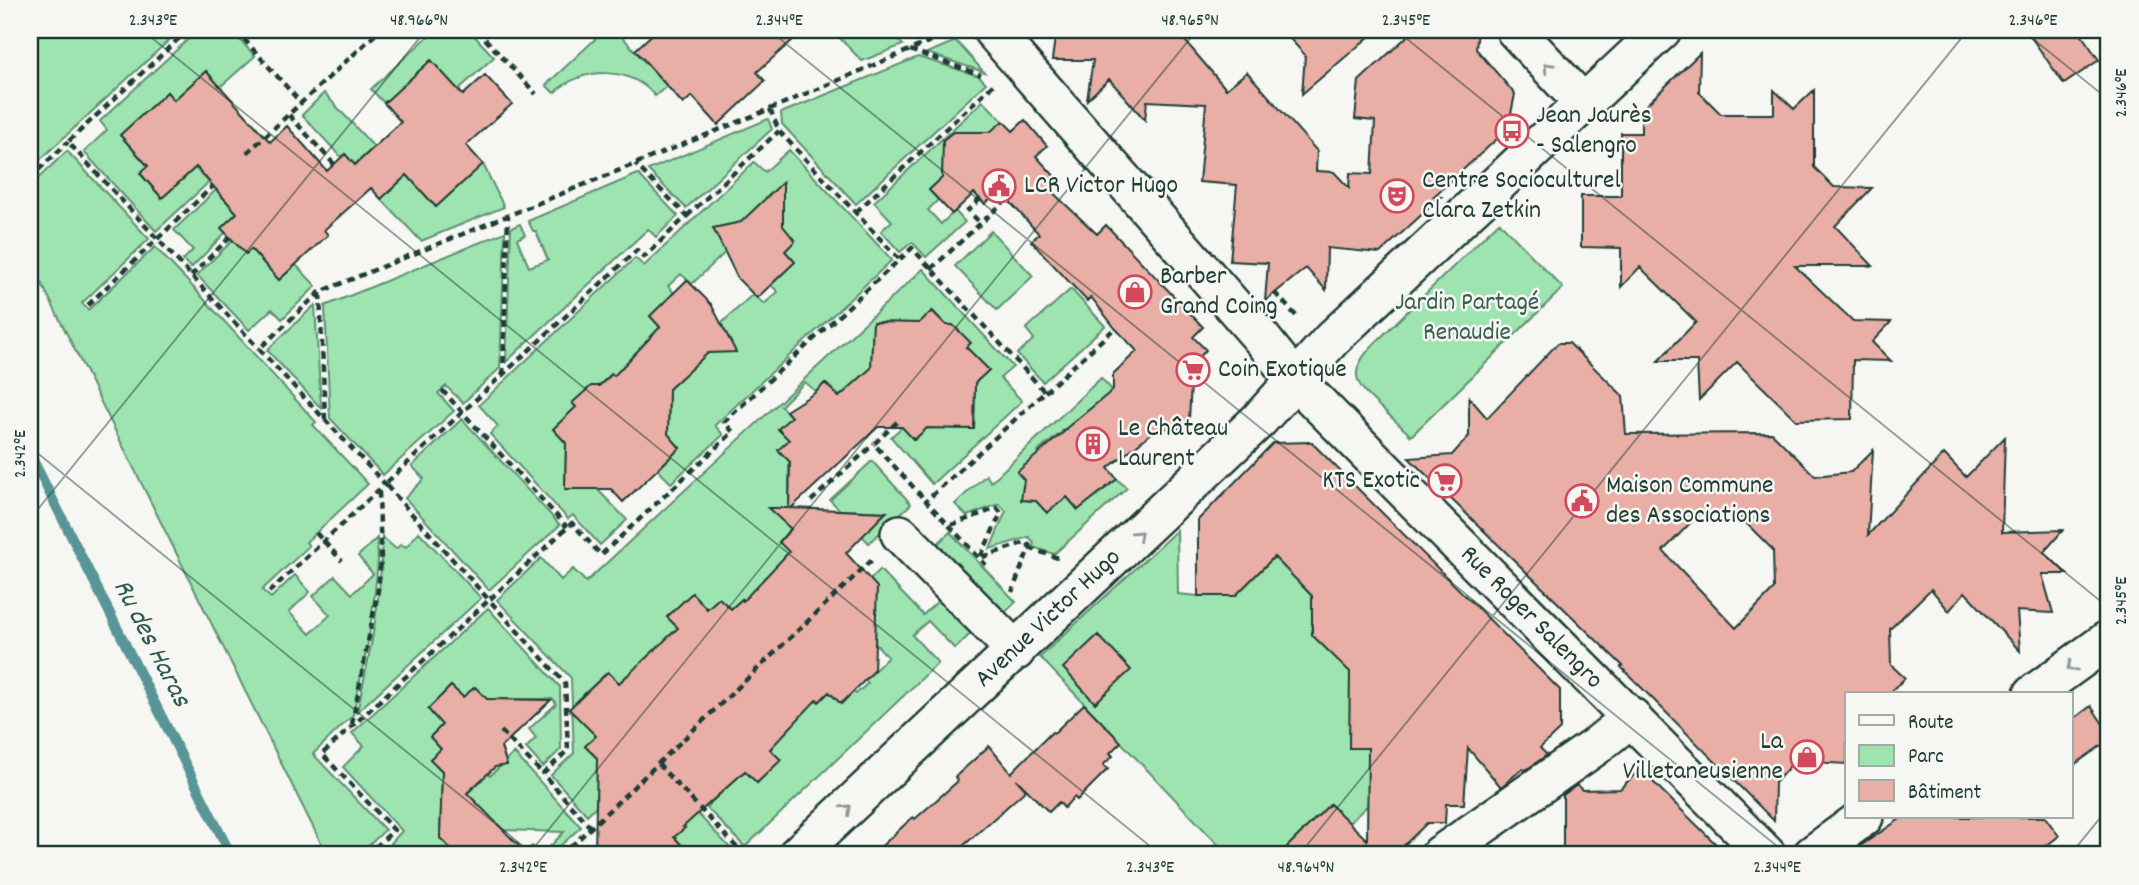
<svg xmlns="http://www.w3.org/2000/svg" width="2139" height="885" font-family="Dekko,sans-serif">
<style>
.green{fill:#9ee4b1;stroke:#5e9072;stroke-width:2}
.lines{fill:none;stroke-linecap:round;stroke-linejoin:round}
.stream{stroke:#599596;stroke-width:10}
.building{fill:#e9aea6;stroke:#1f3d34;stroke-width:2;fill-rule:evenodd}
.minor-casing{stroke:#1f3d34;stroke-width:42}
.path{stroke:#1f3d34;stroke-width:4.5;stroke-dasharray:7 5;stroke-linecap:butt}
.minor{stroke:#f6f6f2;stroke-width:37}
.oneway{stroke:#8a9a93}
.ticks{fill:none;stroke:#1f3d34;stroke-width:2;stroke-opacity:0.45}
.labels{text-anchor:middle;dominant-baseline:central;stroke-width:5;stroke-linejoin:round;paint-order:stroke}
.poi-label{font-size:26px;fill:#1f3d34;stroke:#f6f6f2;text-anchor:start}
.park-label{font-size:26px;fill:#385e4d;stroke:#f6f6f2}
.street-label{font-size:26px;fill:#1f3d34;stroke:#f6f6f2}
.water-label{font-size:28px;font-style:italic;fill:#325a55;stroke:#f6f6f2}
.neatline{fill:none;stroke:#1f3d34;stroke-width:2.5}
.ticks-label{font-size:18px;text-anchor:middle;fill:#1f3d34}
</style>
<rect width="100%" height="100%" fill="#f6f6f2"/>
<filter id="ink" filterUnits="userSpaceOnUse"><feTurbulence type="fractalNoise" baseFrequency=".0143" numOctaves="2"/><feDisplacementMap in="SourceGraphic" scale="14" xChannelSelector="R" yChannelSelector="G"/><feConvolveMatrix kernelMatrix="1 2 1 2 8 2 1 2 1" color-interpolation-filters="sRGB"/></filter>
<g filter="url(#ink)">
<!-- green -->
<path class="green" d="M30 30H180L30 169Z
M198 30H231L255 56 220 87 206 71 174 100 167 92 120 135 148 166 140 174 162 198 195 168 209 182 156 231 84 152 107 130 100 121Z
M435 30H469L494 57 458 90 431 61 384 103 371 89Z
M605 30H616L667 86 655 96C630 65 581 67 554 93L546 85Z
M832 30H887L903 45 862 61Z
M956 41 984 72 927 53Z
M918 57 979 76 986 83 856 204 782 124 781 113Z
M324 93 374 147 354 165 345 154 341 157 302 115Z
M983 101 1003 121 991 132H953L944 140 942 178 929 190 938 200 928 210 941 224 955 211 965 222 926 257 912 242 900 252 881 231 892 221 874 202Z
M768 119 772 129 686 208 648 170Z
M789 150 892 260 715 425 723 435 671 483 658 470 680 448 668 434 669 397 665 393 714 347 731 346 729 338 711 333 753 294 764 304 778 292 771 285 795 262 785 251 795 241 783 226V183L768 197 733 245 692 284 681 274 668 286 674 293 650 316 660 327 624 387 611 374 589 395 573 403 576 407 553 429 566 443 565 488 597 489 627 520 600 545 573 515 568 519 490 434 498 426 479 405 635 258 644 266 754 162 765 172Z
M67 151 149 239 82 303 88 310 155 247 193 287 316 422 313 425 368 484 306 542 309 546 262 590 271 598 295 575 310 592 289 612 310 634 330 615 313 596 335 576 352 594 373 574 358 556 377 538 378 560 375 591 369 637 353 715 313 754 385 830 361 853 362 855H327L30 260V186Z
M483 164 504 207 421 241 381 199 407 175 436 207Z
M638 174 678 216 656 237 648 229 506 362 511 228 520 224 525 235 517 239 529 267 548 260 536 231H533L528 221Z
M216 190 237 213 222 227 226 232 191 268 183 260 193 250 174 230Z
M1499 222 1563 288 1411 436C1401 426 1390 416 1379 406 1356 384 1347 374 1371 347Z
M991 231 1033 276 997 310 955 266Z
M505 232 500 368 463 403 446 386 438 393 454 411 383 475 330 418 325 306Z
M233 240 246 254 251 249 279 280 296 265 316 286 282 319 272 309 249 330 197 275Z
M923 269 1013 367 1000 378 1022 401 932 484 891 437 902 427 914 440 927 428 974 429 975 383 989 370 966 347 970 343 955 334 933 311 919 323 873 322 871 368 855 397 838 395 825 383 816 392 805 382 781 406 791 417 778 429 789 440V501L794 506 780 518 791 529 789 552 754 612 742 599 731 609 719 598 707 609 692 594 667 617 678 628 667 638 643 687 630 673 619 683 608 672 583 695 596 736 585 747 598 759 596 806 587 815 551 775 574 753 571 678 497 600 541 558 561 580 573 569 586 582Z
M1071 289 1105 326 1043 382 1017 354 1034 339 1026 329Z
M315 305 321 408 267 350Z
M1101 378 1113 391 1037 452 1038 454 1026 482 1023 486 1022 494 1028 501H1036L1047 513 1067 497 1078 509 1117 479 1127 488 1054 554 1033 547 1034 542 1029 537 990 549 1006 511 999 504 967 516 955 504 986 475 991 482Z
M462 419 560 525 489 590 405 498 424 479 412 466Z
M872 461 911 504 869 543 862 536 887 512 840 510 830 500Z
M1177 530 1178 594 1198 596H1235L1273 558H1293V576L1312 596V632L1369 691 1349 748H1368V805L1349 823 1330 804 1279 855H1228L1040 657Z
M419 532 481 598 357 712C370 654 382 597 382 537L396 549 401 544 406 547Z
M950 532 1016 602 998 619 931 550Z
M880 570 923 615 941 598 978 626 955 649 928 621 912 635 938 663 745 847 706 807 745 771 757 783 780 760 770 749 781 737 768 723 806 688 819 702 829 692H853L856 694 868 683 865 680 888 657 875 643 849 600Z
M488 608 560 687 561 749 543 767 526 748 536 738 529 729 556 704 553 699H487L475 687 463 697 451 686 428 709 442 725 430 737 441 749 430 759 442 771 440 838 457 855H403L391 843 402 831 343 767 364 746 352 733Z
M514 753 581 827 550 855H522L532 846 542 855 564 832 503 830 456 804 482 780 481 766 490 776Z
M695 811 736 854 681 855 686 850 674 837 684 828 680 823Z"/>
<g class="lines">
<!-- stream -->
<path class="stream" d="M30 454 231 855"/>
</g>
<!-- building -->
<path class="building" d="M657 30H804L757 72 765 81 718 125 692 96 683 104 635 50Z
M1056 30H1176L1226 89 1247 72 1317 151 1316 171 1334 172 1349 188 1350 173 1372 174 1375 121 1355 119 1359 81 1414 30H1478L1476 49 1515 94 1508 129 1433 197H1441L1380 253 1327 248 1326 290 1306 268 1265 301 1268 263 1230 261 1237 185 1199 182 1206 104 1147 101 1145 120 1109 79 1087 100 1093 60H1052Z
M1282 30H1377L1302 94 1305 55Z
M2026 30H2078L2099 60 2064 84Z
M1700 53 1699 92 1721 114H1774V90L1794 109 1814 90V167L1834 187 1872 188 1835 226 1873 266H1795L1853 321 1891 322 1872 342 1891 361 1853 360 1852 419 1796 420 1737 362 1699 400 1697 361H1658L1696 322 1640 267 1621 287V248L1581 247V196H1621V133H1641V110Z
M431 60 463 95 485 75 512 104 466 145 483 164 436 207 407 175 381 199 371 188 324 230 328 235 279 280 251 249 246 254 221 228 237 213 196 167 162 198 140 173 148 166 120 135 167 92 174 100 206 71 270 142 287 126 327 171 345 154 355 165 401 122 384 103Z
M1025 120 1047 146 1036 156 1058 180 1049 189 1097 234 1106 225 1203 327 1193 337 1206 350 1195 362 1203 371 1191 383 1189 420 1180 429 1158 428 1108 468 1117 479 1078 510 1067 497 1047 513 1036 501 1021 500 1024 480 1017 472 1066 430H1064L1113 390V374L1137 351 1115 328 1091 297 1087 301 1031 241 1039 234 1000 191 985 204 974 193 952 214 929 190 942 178 943 140 953 132H990L1003 121 1013 131Z
M783 182V226L795 241 785 251 795 262 757 298 738 279 713 228 741 222Z
M687 280 711 304 736 352 708 353 669 389 668 434 680 448 623 502 611 489H565L566 443 553 429 576 407 572 403 591 386H599L612 374 614 376 660 327 650 316Z
M932 311 946 325H953L971 343 966 347 989 370 975 383 974 429 927 428 914 440 902 427H878L791 508 886 512 846 553 877 587 874 671 841 704 829 692 819 702 817 699 770 749 781 760 757 783 745 771 683 827 685 828 674 837 691 855H595L597 758 585 746 596 736 569 709 608 672 619 683 630 673 678 628 667 617 692 593 707 609 719 598 731 609 742 599 743 601 789 552 779 542 791 529 768 508H789L790 462 778 450 789 440 778 429 791 417 786 411 816 392 825 383 839 397 871 368 873 322 919 323Z
M1558 343H1569L1623 396 1626 434 1772 433 1815 476 1851 472 1873 450 1868 535 1944 454 1966 477 2005 437 2002 532 2063 530 2044 552 2067 574H2042L2053 613 2017 611 2020 651 1965 592 1949 611 1931 589 1890 629 1891 665 1905 678 1889 694H1847V764L1794 761 1775 783 1774 821 1621 667 1623 666 1409 458 1452 455 1469 436V397L1487 418ZM1700 513H1736L1773 550 1774 589 1736 628 1663 551Z
M1311 442 1560 690V729L1540 748 1547 755 1526 770 1522 769 1501 787 1468 748 1464 804H1446L1445 823H1427L1394 855H1279L1330 804 1367 840 1368 748H1349L1350 672 1312 635V596L1274 557 1235 596H1198V520L1273 443Z
M1098 635 1131 670 1095 703 1063 668Z
M451 686 463 697 475 687 487 699 551 700 501 747 507 765 495 767 467 793 528 855H457L440 838 442 771 430 759 441 749 430 737 442 725 428 709Z
M1084 704 1121 742 1110 753 1113 756 1103 765 1108 769 1077 800 1074 797 1064 808 1059 802 1049 812 1016 779 1026 790 953 855H872L913 817 915 819 958 781 955 777 989 746 1011 773 1052 732 1054 733Z
M2091 706 2109 733V740L2071 767V721Z
M1640 769 1727 855H1563V795L1577 785 1582 790 1620 789Z
M1903 817H2045L2059 836 2034 855H1847Z"/>
<g class="lines">
<defs>
<g id="minor">
<path id="s1" d="M992 30 1263 340 1295 380 1767 855"/>
<path d="M1515 30 1583 103"/>
<path d="M900 534 1016 651"/>
<path d="M2033 694 2109 639"/>
<path id="s2" d="M797 855 1259 420 1332 339 1662 30"/>
<path d="M1440 855 1596 746 1632 717"/>
<path d="M1812 855 1864 817"/>
</g>
</defs>
<!-- minor casing -->
<use href="#minor" class="minor-casing"/>
<!-- path -->
<path class="path" d="M188 30 68 142 259 349
M236 30 301 103 380 30
M477 30 536 94
M910 50 981 75
M770 109 779 131 900 260
M289 115 334 164
M247 153 301 103
M30 178 68 142
M980 199 968 210 981 224
M856 212 994 84
M687 216 779 131
M931 269 1007 199
M191 276 230 237
M320 293 325 419
M1275 293 1299 319
M88 305 213 186
M503 375 508 216
M442 390 567 527
M1045 392 1115 328
M897 422 874 444 926 501
M811 501 874 444
M951 525 997 508 1001 513 980 558 1026 542 1030 546 1012 592
M316 533 342 561
M1029 548 1058 558
M269 592 385 484 259 349 320 292 770 109 957 30
M352 724 378 590 381 561 379 491
M501 731 543 774
M658 764 744 855
M591 828 543 774 568 750 565 683 489 600 572 523 601 555 733 432 724 422 912 248 1045 392 926 501 986 565
M370 855 368 854 394 830 322 754 489 600 385 484 637 250 644 257 687 216 635 164
M562 855 873 559"/>
<!-- minor -->
<use href="#minor" class="minor"/>
</g>
<!-- one-way arrows -->
<defs><path id="oneway-chevron" d="M-2-3.5L2.5 0L-2 3.5" fill="none" stroke-width="1.6" stroke-linecap="round" stroke-linejoin="round" transform="scale(1.75)"/></defs>
<g class="oneway">
<use href="#oneway-chevron" transform="translate(1548 67) rotate(-133)"/>
<use href="#oneway-chevron" transform="translate(1138 535) rotate(-43)"/>
<use href="#oneway-chevron" transform="translate(2071 667) rotate(144)"/>
<use href="#oneway-chevron" transform="translate(847 809) rotate(-43)"/>
</g>
</g>
<!-- ticks -->
<path class="ticks" d="M142 30 1161 855M769 30 1788 855M1396 30 2109 608M2022 30 2109 100M30 447 534 855M30 519 426 30M528 855 1197 30M1299 855 1968 30M2070 855 2109 807"/>
<!-- icons -->
<defs>
<symbol id="bus-ring" viewBox="-11 -11 22 22"><circle r="9.5" fill="#f6f6f2" stroke="#d1495b" stroke-width="1.5"/><path d="M-5-6H5V4H4V6H2V4H-2V6H-4V4H-5ZM-3.5-4V0h7V-4ZM-3.5 1.2v1.5H-2V1.2ZM2 1.2v1.5H3.5V1.2Z" fill="#d1495b"/></symbol>
<symbol id="civic-ring" viewBox="-11 -11 22 22"><circle r="9.5" fill="#f6f6f2" stroke="#d1495b" stroke-width="1.5"/><path d="M-.6-6.5H3V-4.5H.6V-3L4-1V1h2V6H-6V1h2V-1L-.6-3ZM-1.2 2.5V6h2.4V2.5Z" fill="#d1495b"/></symbol>
<symbol id="theatre-ring" viewBox="-11 -11 22 22"><circle r="9.5" fill="#f6f6f2" stroke="#d1495b" stroke-width="1.5"/><path d="M-5-5.5Q0-4 5-5.5V0Q5 5 0 6Q-5 5-5 0ZM-3.3-2.5H-1v1.5H-3.3ZM1-2.5H3.3v1.5H1ZM-2.8 1Q0 5.5 2.8 1Z" fill="#d1495b"/></symbol>
<symbol id="shop-ring" viewBox="-11 -11 22 22"><circle r="9.5" fill="#f6f6f2" stroke="#d1495b" stroke-width="1.5"/><path d="M-5-2.5h2.3a2.7 3.5 0 0 1 5.4 0H5L5.5 6h-11ZM-1.5-2.5h3a1.5 2.3 0 0 0-3 0Z" fill="#d1495b"/></symbol>
<symbol id="supermarket-ring" viewBox="-11 -11 22 22"><circle r="9.5" fill="#f6f6f2" stroke="#d1495b" stroke-width="1.5"/><path d="M-6-5.5h2.5l.6 2H6L4.5 2H-2.5L-4.4-4H-6ZM-1.5 3.2a1.3 1.3 0 1 0 .1 0ZM3 3.2a1.3 1.3 0 1 0 .1 0Z" fill="#d1495b"/></symbol>
<symbol id="building-ring" viewBox="-11 -11 22 22"><circle r="9.5" fill="#f6f6f2" stroke="#d1495b" stroke-width="1.5"/><path d="M-4-6H4V6H1V3H-1V6H-4ZM-2.5-4.3h1.7v1.8h-1.7ZM.8-4.3h1.7v1.8H.8ZM-2.5-1h1.7V.8h-1.7ZM.8-1h1.7V.8H.8Z" fill="#d1495b"/></symbol>
</defs>
<g fill-rule="evenodd">
<use href="#bus-ring" x="1493" y="112" width="38" height="38"/>
<use href="#civic-ring" x="980" y="167" width="38" height="38"/>
<use href="#theatre-ring" x="1378" y="177" width="38" height="38"/>
<use href="#shop-ring" x="1116" y="273" width="38" height="38"/>
<use href="#supermarket-ring" x="1174" y="351" width="38" height="38"/>
<use href="#building-ring" x="1074" y="425" width="38" height="38"/>
<use href="#supermarket-ring" x="1426" y="462" width="38" height="38"/>
<use href="#civic-ring" x="1563" y="482" width="38" height="38"/>
<use href="#shop-ring" x="1788" y="738" width="38" height="38"/>
</g>
<g class="labels">
<!-- poi labels -->
<g class="poi-label">
<text x="1536" y="116">Jean Jaurès<tspan x="1536" dy="30">- Salengro</tspan></text>
<text x="1422" y="181">Centre Socioculturel<tspan x="1422" dy="30">Clara Zetkin</tspan></text>
<text x="1024" y="186">LCR Victor Hugo</text>
<text x="1160" y="277">Barber<tspan x="1160" dy="30">Grand Coing</tspan></text>
<text x="1218" y="370">Coin Exotique</text>
<text x="1118" y="429">Le Château<tspan x="1118" dy="30">Laurent</tspan></text>
<text x="1420" y="481" text-anchor="end">KTS Exotic</text>
<text x="1606" y="486">Maison Commune<tspan x="1606" dy="30">des Associations</tspan></text>
<text x="1783" y="742" text-anchor="end">La<tspan x="1783" dy="30">Villetaneusienne</tspan></text>
</g>
<!-- park labels -->
<g class="park-label">
<text x="1467" y="303">Jardin Partagé<tspan x="1467" dy="30">Renaudie</tspan></text>
</g>
<!-- street labels -->
<g class="street-label">
<text stroke="none"><textPath href="#s1" startOffset="798">Rue Roger Salengro</textPath></text>
<text stroke="none"><textPath href="#s2" startOffset="345">Avenue Victor Hugo</textPath></text>
</g>
<!-- water labels -->
<g class="water-label">
<text transform="translate(150 644) rotate(63)">Ru des Haras</text>
</g>
</g>
<!-- margin -->
<rect width="2139" height="885" fill="none" stroke="#f6f6f2" stroke-width="77"/>
<!-- legend -->
<rect x="1845" y="692" width="228" height="126" fill="#f6f6f2" stroke="#a0aca6" stroke-width="2"/>
<rect x="1859" y="715" width="35" height="10" fill="#f6f6f2" stroke="#a0aca6" stroke-width="2"/>
<text x="1908" y="728" font-size="21" fill="#1f3d34">Route</text>
<rect x="1859" y="745" width="35" height="21" fill="#9ee4b1" stroke="#a0aca6" stroke-width="2"/>
<text x="1908" y="762" font-size="21" fill="#1f3d34">Parc</text>
<rect x="1859" y="780" width="35" height="21" fill="#e9aea6" stroke="#a0aca6" stroke-width="2"/>
<text x="1908" y="798" font-size="21" fill="#1f3d34">Bâtiment</text>
<rect x="38" y="38" width="2062" height="808" class="neatline"/>
<g class="ticks-label">
<text x="153" y="25">2.343°E</text>
<text x="419" y="25">48.966°N</text>
<text x="779" y="25">2.344°E</text>
<text x="1190" y="25">48.965°N</text>
<text x="1406" y="25">2.345°E</text>
<text x="2033" y="25">2.346°E</text>
<text transform="translate(2120 93) rotate(-90)" y="6">2.346°E</text>
<text transform="translate(19 454) rotate(-90)" y="6">2.342°E</text>
<text transform="translate(2120 601) rotate(-90)" y="6">2.345°E</text>
<text x="523" y="872">2.342°E</text>
<text x="1150" y="872">2.343°E</text>
<text x="1306" y="872">48.964°N</text>
<text x="1777" y="872">2.344°E</text>
</g>
</svg>
